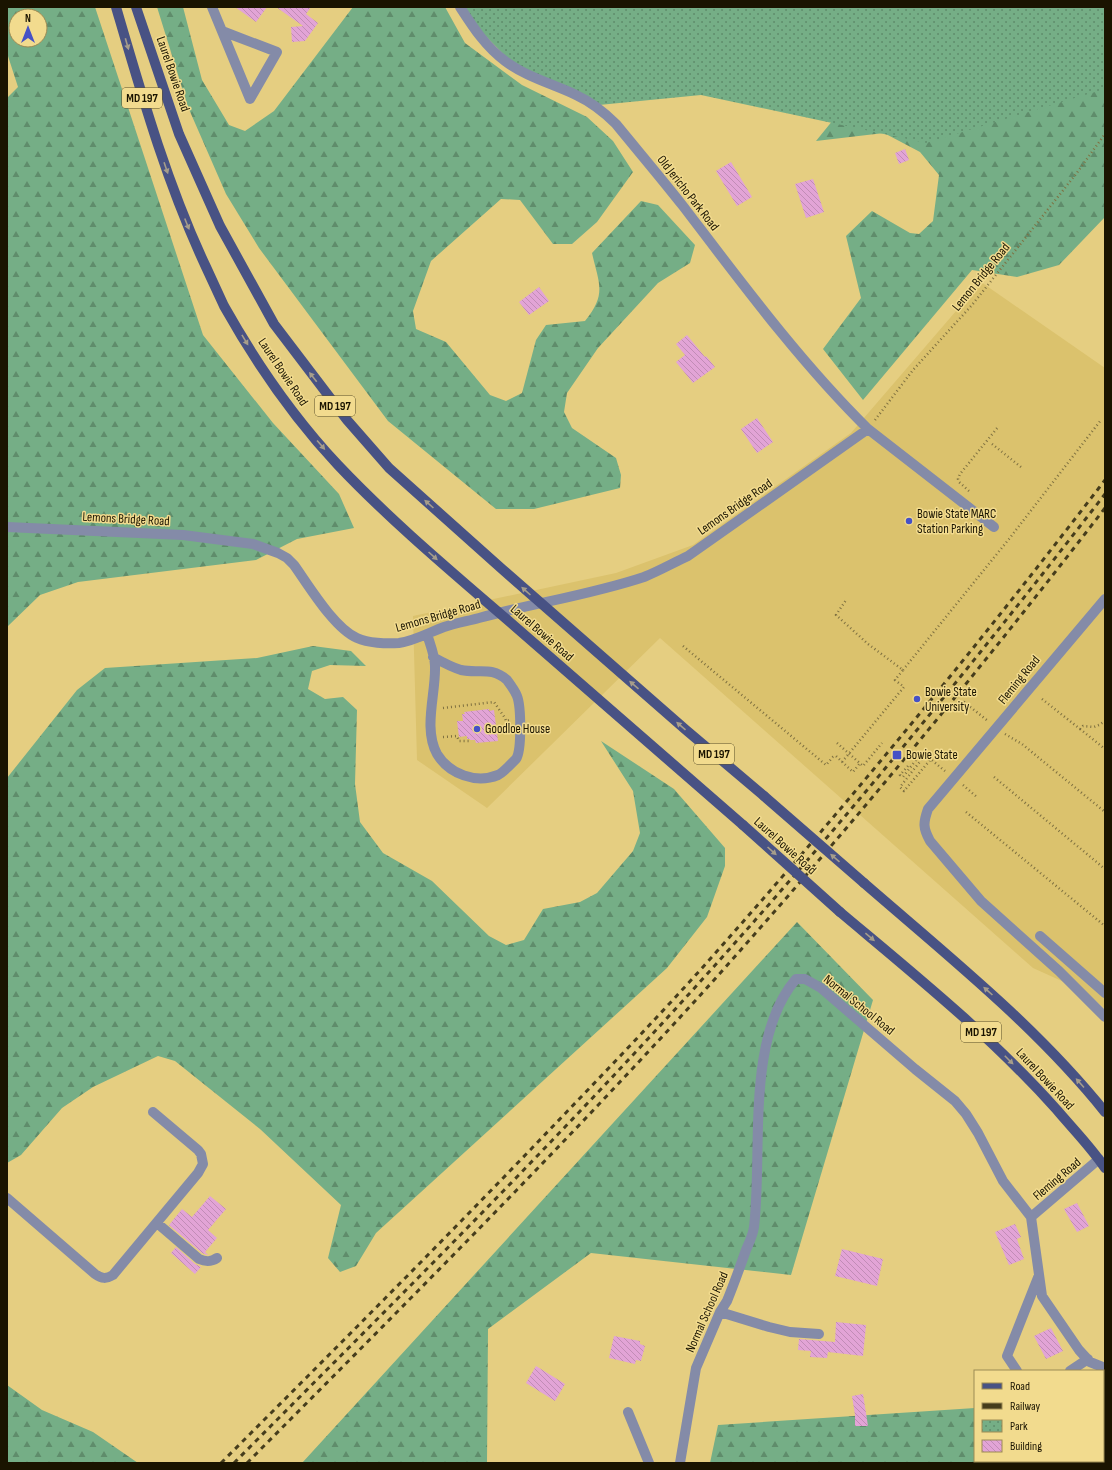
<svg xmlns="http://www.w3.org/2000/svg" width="1112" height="1470" font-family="'Sofia Sans Condensed',sans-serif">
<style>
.built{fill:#dbc26d}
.forest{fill:url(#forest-firs);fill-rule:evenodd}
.park{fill:url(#park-dots)}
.building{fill:url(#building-back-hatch)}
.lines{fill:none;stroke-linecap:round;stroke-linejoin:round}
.path{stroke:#7e7040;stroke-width:2.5;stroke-dasharray:1 3;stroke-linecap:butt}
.minor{stroke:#848ba8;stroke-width:10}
.major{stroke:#485284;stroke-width:10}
.rail{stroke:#463d1c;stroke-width:3;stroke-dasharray:5 5;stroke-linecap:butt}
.major-bridge{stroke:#485284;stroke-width:10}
.oneway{fill:#a69d8a}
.poi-dot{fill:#4551c6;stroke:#f2db8e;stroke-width:1.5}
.labels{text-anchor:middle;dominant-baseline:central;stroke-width:3;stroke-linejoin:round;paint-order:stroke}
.shield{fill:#f2db8e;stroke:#5b502b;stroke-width:1}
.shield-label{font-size:12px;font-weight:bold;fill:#1a1400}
.street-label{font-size:13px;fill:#1a1400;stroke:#f2db8e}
.poi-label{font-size:13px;fill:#1a1400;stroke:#f2db8e;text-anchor:start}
</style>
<defs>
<pattern id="forest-firs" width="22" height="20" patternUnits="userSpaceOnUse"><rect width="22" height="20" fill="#75ae86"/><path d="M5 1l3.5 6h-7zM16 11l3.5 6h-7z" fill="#5f8c6b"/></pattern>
<pattern id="park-dots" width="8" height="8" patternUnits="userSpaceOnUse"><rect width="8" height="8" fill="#75ae86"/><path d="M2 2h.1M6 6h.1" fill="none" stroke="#5f8c6b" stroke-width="1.8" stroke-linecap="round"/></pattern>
<pattern id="building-back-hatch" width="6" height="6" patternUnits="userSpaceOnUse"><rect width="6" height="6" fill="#e2a4d6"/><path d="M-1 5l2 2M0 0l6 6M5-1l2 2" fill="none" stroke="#c18cb6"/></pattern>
</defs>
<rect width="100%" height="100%" fill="#e5ce81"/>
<!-- built -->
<path class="built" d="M981 282 1105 368V1009L1086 992 1033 968 660 638 487 808 417 760 413 616 616 573 693 545 851 433Z"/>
<!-- forest -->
<path class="forest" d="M7 7H95L203 335 273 423 339 494 354 528 297 539 256 560 78 582 40 595 7 627V98L18 87 7 53ZM16 16H40V40H16Z
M157 7H183L202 80 229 125 245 131 274 111 353 7H445L465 43 522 85 587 117 613 141 633 172 597 222 572 244H553L520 200 501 199 431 261 413 311 416 329 446 342 490 395 506 401 522 393 536 340 546 325 585 321C607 294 599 284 592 253L641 201 658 205 695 245 690 263 658 283 598 348 567 393 564 412 572 428 616 458 621 475 620 488 534 509H496L388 421 259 248 226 194 188 107Z
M1105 7V217L1059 265 1017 277 972 270 863 400 823 349 861 298 846 236 872 211 910 233 919 234 933 221 939 175 920 152 884 133 816 141 846 104Z
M313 646 351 651 366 666 330 665 312 671 308 689 325 699 343 697 357 710 355 784 360 822 383 853 432 881 489 936 506 945 524 940 543 909 580 902 597 893 633 851 640 833 633 791 601 741 674 789 725 848V866L707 917 667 968 376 1233 356 1266 340 1272 328 1258 341 1205 260 1129 175 1061 158 1056 93 1087 62 1108 21 1155 7 1163V778L77 690 105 668 257 658Z
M797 922 873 1000 791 1275 591 1253 488 1329 487 1463H302Z
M7 1385 42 1410 93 1432 138 1463H7Z
M1103 1400H1105V1463H710L718 1425 975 1408V1461H1103Z"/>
<!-- park -->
<path class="park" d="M457 7H1105V89L926 143 701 95 599 105 518 69Z"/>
<!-- building -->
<path class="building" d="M235 7H267L256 22Z
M276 7H311L306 14 318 23 305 41 292 42 291 27 303 26Z
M905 149 909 160 899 164 895 153Z
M731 162 752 197 737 206 716 171Z
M813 179 824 212 806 218 795 184Z
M539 287 549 301 529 315 519 302Z
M687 335 705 357 706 356 715 367 693 383 676 362 685 355 676 344Z
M757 418 773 442 757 453 741 429Z
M489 709V711L494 710 498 741 476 743 475 740H470V739H467V736L459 737 457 721H463L462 714H465L464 712Z
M210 1196 226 1209 208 1230 217 1238 205 1252 208 1255H207L202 1253 169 1225 182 1209 192 1217Z
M1077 1203 1089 1226 1077 1232 1064 1209Z
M1015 1224 1021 1237 1017 1239 1024 1259 1009 1265 995 1232Z
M176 1247 195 1264 201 1267 195 1274 171 1253Z
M842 1249 883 1259 877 1286 835 1276Z
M836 1322 866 1325 863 1356 828 1352 827 1358 810 1357 811 1351 798 1350 799 1339 835 1342Z
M1051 1328 1063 1351 1046 1359 1034 1336Z
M614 1336 640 1341V1344L645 1346 641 1361 636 1360 635 1364 609 1358Z
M536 1366 565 1384 555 1401 526 1383Z
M863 1394 868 1426H855V1415L852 1396Z"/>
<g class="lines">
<!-- path -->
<path class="path" d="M875 420 913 370 972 305 1076 174 1105 134
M992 444 1021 467
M969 491 959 482 958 479 960 474 998 427
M683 646 826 765 833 757 836 756 853 772 860 763
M903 670 1009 539 1101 420
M1042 699 1080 729 1083 726 1094 727 1099 725 1105 721
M960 703 964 702 988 721
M443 708 494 702 505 718 506 721 510 720
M1080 729 1105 749
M1005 734 1022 744 1105 812
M443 737 457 736 459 741H469
M837 743 863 766 882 743
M919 757 922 759 900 787 904 791 931 759
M842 762 904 687 895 680 903 670 868 644 836 615 846 600
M908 766 900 775 903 777 922 752 945 771
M994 777 1105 869
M963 785 978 798
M966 812 1105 926"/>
<!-- minor -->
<path class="minor" d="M212 7 250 99 277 52 222 31
M460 7C473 27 485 46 505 61 526 77 553 84 576 95 591 102 604 112 616 124 638 151 661 178 683 206 741 282 800 362 868 429L994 527
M7 527 183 535 253 544 278 553 287 558 294 565C309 586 334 628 357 638 368 643 386 644 399 643 414 641 430 632 444 627 456 623 468 621 479 618 534 603 590 595 644 577 659 571 673 563 688 556L868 429
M1105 599 928 809C923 823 923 828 930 841L981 901 1059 971 1105 1017
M427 634C430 644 435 656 435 666 436 694 423 728 437 754 449 774 476 784 498 775 503 773 512 763 516 759 522 750 521 706 517 696 515 691 510 684 507 680 491 666 479 674 461 670 451 667 442 662 433 657
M1040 936 1105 993
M7 1198 95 1274C102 1279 106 1279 113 1275L198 1173 203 1164 201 1154 198 1150 153 1112
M1031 1217 1099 1159
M157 1223 199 1259C206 1262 211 1262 217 1258
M720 1312 769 1327 790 1332 819 1334
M1017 1371 1007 1356 1039 1275
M1070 1371 1088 1359
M628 1412 649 1463
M680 1463 696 1368 720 1312 727 1301C734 1284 740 1267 746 1250 749 1243 753 1235 754 1227 763 1153 745 1038 796 979H805L821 988 915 1069 955 1101 966 1114 978 1133 1003 1181 1031 1217 1042 1296 1079 1350 1090 1362 1105 1368"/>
<!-- major -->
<path class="major" d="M116 7C142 96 167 184 206 267 212 280 218 293 224 306 256 363 294 418 338 465 392 522 452 572 511 623 588 690 665 758 743 825
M136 7 179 134 220 226 274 324 347 420 389 468 502 569 686 730 764 796
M864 883C948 956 1036 1026 1105 1112
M840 912C915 975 991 1036 1057 1110 1073 1129 1091 1147 1105 1168"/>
<!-- rail -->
<path class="rail" d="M221 1463C334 1350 447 1237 557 1122 606 1071 656 1019 703 967 843 810 977 647 1105 480
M234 1463C394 1302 556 1142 708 973 847 819 978 658 1105 494
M247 1463C405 1304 564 1146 714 980 850 828 980 670 1105 508"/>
<!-- major-bridge -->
<path class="major-bridge" d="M764 796 864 883
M743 825 840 912"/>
</g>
<!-- one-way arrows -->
<defs><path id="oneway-solid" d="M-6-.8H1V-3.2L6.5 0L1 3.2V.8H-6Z"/></defs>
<g class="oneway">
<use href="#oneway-solid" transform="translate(127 44) rotate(74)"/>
<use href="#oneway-solid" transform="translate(166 168) rotate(71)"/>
<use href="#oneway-solid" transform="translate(187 224) rotate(68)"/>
<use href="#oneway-solid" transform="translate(245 340) rotate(59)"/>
<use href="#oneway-solid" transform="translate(313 377) rotate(-128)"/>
<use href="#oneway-solid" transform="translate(321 445) rotate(49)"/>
<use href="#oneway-solid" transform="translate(429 504) rotate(-138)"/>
<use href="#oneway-solid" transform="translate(433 556) rotate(42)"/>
<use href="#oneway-solid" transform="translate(526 591) rotate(-138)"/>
<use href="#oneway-solid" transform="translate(634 685) rotate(-139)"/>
<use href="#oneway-solid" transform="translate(681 726) rotate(-139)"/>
<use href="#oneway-solid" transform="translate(772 851) rotate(42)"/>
<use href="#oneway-solid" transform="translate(835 858) rotate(-139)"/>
<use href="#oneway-solid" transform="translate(870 937) rotate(40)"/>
<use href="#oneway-solid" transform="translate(988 991) rotate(-138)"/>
<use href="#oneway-solid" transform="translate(1009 1060) rotate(45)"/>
<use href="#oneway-solid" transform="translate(1080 1083) rotate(-132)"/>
</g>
<!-- markers -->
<g class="poi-dot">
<circle cx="909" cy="521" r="4"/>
<circle cx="917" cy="699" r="4"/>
<circle cx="477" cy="729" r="4"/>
<rect x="892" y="750" width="10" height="10" rx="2"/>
</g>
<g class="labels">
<!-- shield labels -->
<g class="shield">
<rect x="122" y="88" width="40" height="20" rx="3"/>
<rect x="315" y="396" width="40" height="20" rx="3"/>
<rect x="694" y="744" width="40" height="20" rx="3"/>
<rect x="961" y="1022" width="40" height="20" rx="3"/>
</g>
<g class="shield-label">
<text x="142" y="98">MD 197</text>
<text x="335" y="406">MD 197</text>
<text x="714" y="754">MD 197</text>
<text x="981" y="1032">MD 197</text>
</g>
<!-- street labels -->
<g class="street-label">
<text transform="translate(173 74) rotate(71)">Laurel Bowie Road</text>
<text transform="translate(688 193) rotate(52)">Old Jericho Park Road</text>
<text transform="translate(981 277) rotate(-51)">Lemon Bridge Road</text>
<text transform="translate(283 372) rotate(56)">Laurel Bowie Road</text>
<text transform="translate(735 507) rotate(-35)">Lemons Bridge Road</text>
<text transform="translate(126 519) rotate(3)">Lemons Bridge Road</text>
<text transform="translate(438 616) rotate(-16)">Lemons Bridge Road</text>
<text transform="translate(542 633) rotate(41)">Laurel Bowie Road</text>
<text transform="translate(1019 680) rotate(-51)">Fleming Road</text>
<text transform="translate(785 846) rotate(42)">Laurel Bowie Road</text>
<text transform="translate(859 1005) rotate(39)">Normal School Road</text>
<text transform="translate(1045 1079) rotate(47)">Laurel Bowie Road</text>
<text transform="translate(1057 1179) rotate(-40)">Fleming Road</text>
<text transform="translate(707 1312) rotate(-66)">Normal School Road</text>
</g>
<!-- poi labels -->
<g class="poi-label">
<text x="917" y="514">Bowie State MARC<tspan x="917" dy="15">Station Parking</tspan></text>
<text x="925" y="692">Bowie State<tspan x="925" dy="15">University</tspan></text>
<text x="485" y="729">Goodloe House</text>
<text x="906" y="755">Bowie State</text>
</g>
</g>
<!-- border -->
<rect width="1112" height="1470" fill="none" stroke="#1a1400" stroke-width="16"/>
<!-- legend -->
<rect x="974" y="1370" width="130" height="92" fill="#f2db8e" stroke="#9c8b55"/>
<rect x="982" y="1383" width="20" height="6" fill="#485284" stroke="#9c8b55"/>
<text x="1010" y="1390" font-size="12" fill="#1a1400">Road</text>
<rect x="982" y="1403" width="20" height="6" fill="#463d1c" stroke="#9c8b55"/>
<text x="1010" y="1410" font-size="12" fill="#1a1400">Railway</text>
<rect x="982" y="1420" width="20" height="12" fill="url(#park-dots)" stroke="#9c8b55"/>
<text x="1010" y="1430" font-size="12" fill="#1a1400">Park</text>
<rect x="982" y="1440" width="20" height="12" fill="url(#building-back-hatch)" stroke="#9c8b55"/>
<text x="1010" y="1450" font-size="12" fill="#1a1400">Building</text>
<!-- north arrow -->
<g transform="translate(28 28)"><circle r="19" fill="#f2db8e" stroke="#9c8b55"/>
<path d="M0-3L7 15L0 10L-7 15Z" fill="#4551c6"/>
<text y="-6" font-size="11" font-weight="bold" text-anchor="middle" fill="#1a1400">N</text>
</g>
</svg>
